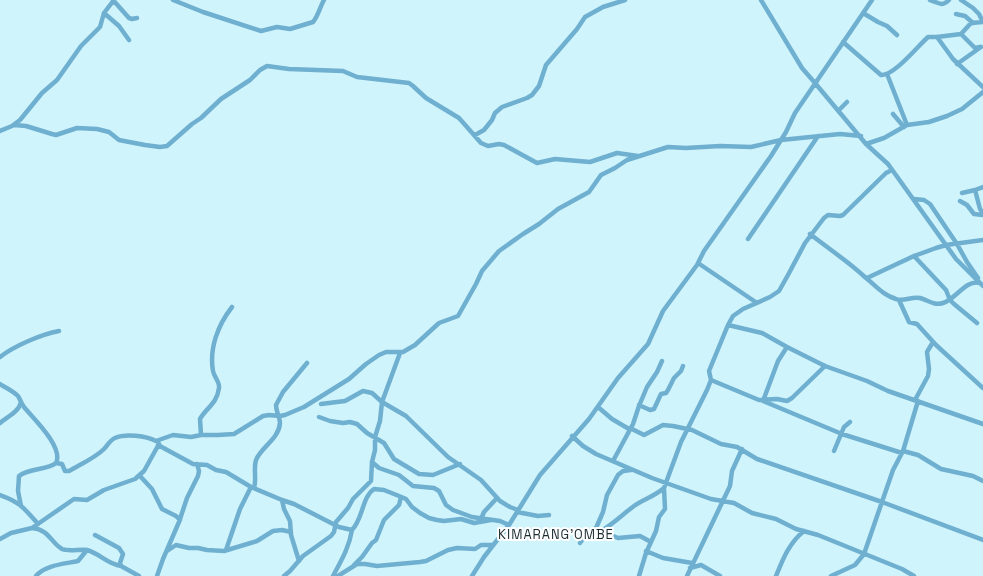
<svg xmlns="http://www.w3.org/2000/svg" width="983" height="576" font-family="'Space Grotesk',sans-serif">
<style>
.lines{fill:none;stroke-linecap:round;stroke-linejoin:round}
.minor{stroke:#6fafd0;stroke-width:4.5}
.labels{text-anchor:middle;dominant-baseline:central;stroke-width:4;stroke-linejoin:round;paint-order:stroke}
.quarter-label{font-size:13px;letter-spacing:1px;fill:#1a2c30;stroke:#fff}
</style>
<rect width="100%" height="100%" fill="#cff4fc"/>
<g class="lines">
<!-- minor -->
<path class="minor" d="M113 0 129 18 132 19 137 18
M173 0 203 12 261 31 277 27 290 29 313 22C318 16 320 7 324 0
M761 0 802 68 815 83
M930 0C939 3 942 7 949 0
M961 0 973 8 979 14 983 22
M104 13 119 26 129 40
M863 13 878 22 887 26 897 35
M956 14 965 16 973 23
M961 34 975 48 980 47
M937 37 953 59 983 87
M843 42 881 75C894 76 918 46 928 37H937L961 34 971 23 983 22
M957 64 981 47
M887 74 907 125
M815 83 866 144 888 164 956 259 983 286
M839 110 847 102
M893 114 904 127
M14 125 26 126 52 134 56 135 77 128 97 129 109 132 119 140 124 141 145 145 160 147 167 146 192 124 201 118 221 99 250 80 260 70 267 66 289 69 343 71 357 77 409 83 413 86 426 98 459 118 481 143 488 146 499 144 504 145 537 163 555 159 590 162 617 153 638 156
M0 131 12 126 20 120 42 93 57 80 81 46 100 27 104 13 114 0
M475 135 484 130 492 120 495 113 502 107 527 98 532 95 539 86 546 65 577 29 585 17 603 7 625 0
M866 144 884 138 907 125 929 122 947 116 962 109 983 92
M983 187 975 190 980 209 983 213
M962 193 975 190
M914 199 924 200 930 204 957 244 967 262 978 278
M960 201 967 205 974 214 983 215
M810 234C829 249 849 262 866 278 876 286 883 295 896 299 904 302 912 296 920 298 928 300 934 306 943 303 956 299 966 279 980 283
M748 239 818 136
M914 256 946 290 950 300 954 304 977 323
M698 263 757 303
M867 278 914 256 936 248 946 245 983 240
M899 300 909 322 917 324 936 345 983 388
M728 325 762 333 787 347 825 366 867 381 888 391 983 424
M787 347 778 361 763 401 842 434 902 453
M0 357C14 346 42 334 59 331
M711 380 759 400 777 399 787 401 792 398 825 366
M0 384C6 388 13 391 18 396 20 399 21 403 24 407 33 418 64 447 56 463 48 470 29 468 19 476L18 491 21 506
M915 400 928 376 929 369 927 352 933 342
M321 404 345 401 363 391 372 393 382 402 406 416 448 457 481 480 500 501 510 507 518 510
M639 405 650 410 654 409 661 394 666 393 668 390 674 378 681 371 683 366
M598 407 612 419 629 429
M319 417 330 421 343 423 350 422 357 424 367 433 384 443 394 459 419 474 433 475 460 464
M0 423C7 417 19 412 21 402
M630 428 644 435 663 425 673 426 692 430 721 444 737 447 757 459 882 502 983 540
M201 435 200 419C206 408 217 404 219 388 220 382 214 377 213 371 209 348 218 325 232 307
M572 436 583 446 596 454 652 478 711 499 734 503 752 513 776 519 796 529 818 535 902 569 914 576
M158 445 193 464 207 465 216 470 226 472 251 487 282 500 294 504 339 527 352 530C363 519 362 497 374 489L384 490 399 496 406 499 412 507 420 513 429 518 437 520 444 521 461 519 474 523 491 520
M834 451 844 427 850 422
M903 451 918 455 941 469 973 476 983 481
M613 461 633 424 639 406 647 387 657 372 662 361
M372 462 379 468 399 475 413 486 434 488 439 491 446 505 453 510 472 517 500 521 509 525
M56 463 62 464 65 471H69C81 464 95 458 104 449 108 445 110 440 115 438 126 433 146 436 156 441L173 435 191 437 201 435H218L234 434 263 416 269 415 280 416 285 415 304 407 349 379 366 364 379 355 386 352H403L415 345 439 323 458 316 476 284 482 271 499 251 523 234 539 224 558 209 589 192 601 175 615 168 627 160 668 147 686 148 720 146 751 147 781 140 840 134 861 136
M140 476 152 489 162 509 176 516 180 520
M254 488C257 479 253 469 256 460 261 447 279 439 280 423 280 417 276 412 276 405L283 392 307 363
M0 495C20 502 24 508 38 524
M282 500 284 509 290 521 291 535 299 561
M517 512 538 516 549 515
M481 519 484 512 497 498
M32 528C50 530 50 542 62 549 69 552 79 549 87 550 99 553 107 564 121 566
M599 530 618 538 640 536 651 542
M601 531C613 524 623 514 634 506 644 499 655 496 664 488
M95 535 119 548 123 554 120 563 121 566 139 576
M0 539 11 533 32 528 74 499 87 500 104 490 135 479 144 471 159 444
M580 543 583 539 589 538 593 535 603 512 607 495 618 475 623 471 631 470
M226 550 240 509 251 487
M167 551 176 545 189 548H198L207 550 224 551 257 541 273 531 282 530 291 532
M646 551 663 558 692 563
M354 565 362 557 372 543 376 540 384 520 399 505 401 497
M690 568 701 565 720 576
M36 576C45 565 64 564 78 561L87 550
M157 576 163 559 179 522 187 498 198 476 199 471 197 464
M284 576 290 571 303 556 331 536 334 532 336 522 348 508 353 499 371 481 372 462 375 450V437L380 421 382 402 400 353
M333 576C341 561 349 548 352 530
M338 576 357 564H365L377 566 420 562 426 561 448 550 457 548 475 549 481 545H493
M472 576 484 557 509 525 540 475 589 419 618 378 648 344 663 311 697 265 704 251 771 156 786 132 795 113 872 0
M639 576 646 553 656 531 659 517 665 509 664 488 681 442 707 390 711 380 709 371 728 325 733 316 743 309 770 297 779 291 788 275 805 243 824 218 828 215 840 216 843 215 886 173 892 170
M687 576 730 486 732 471 742 449
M776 576C783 559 789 543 804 531
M831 576 855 565 864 554 893 470 903 451 918 401"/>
</g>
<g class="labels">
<!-- quarter labels -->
<g class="quarter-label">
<text x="556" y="534">KIMARANG'OMBE</text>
</g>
</g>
</svg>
